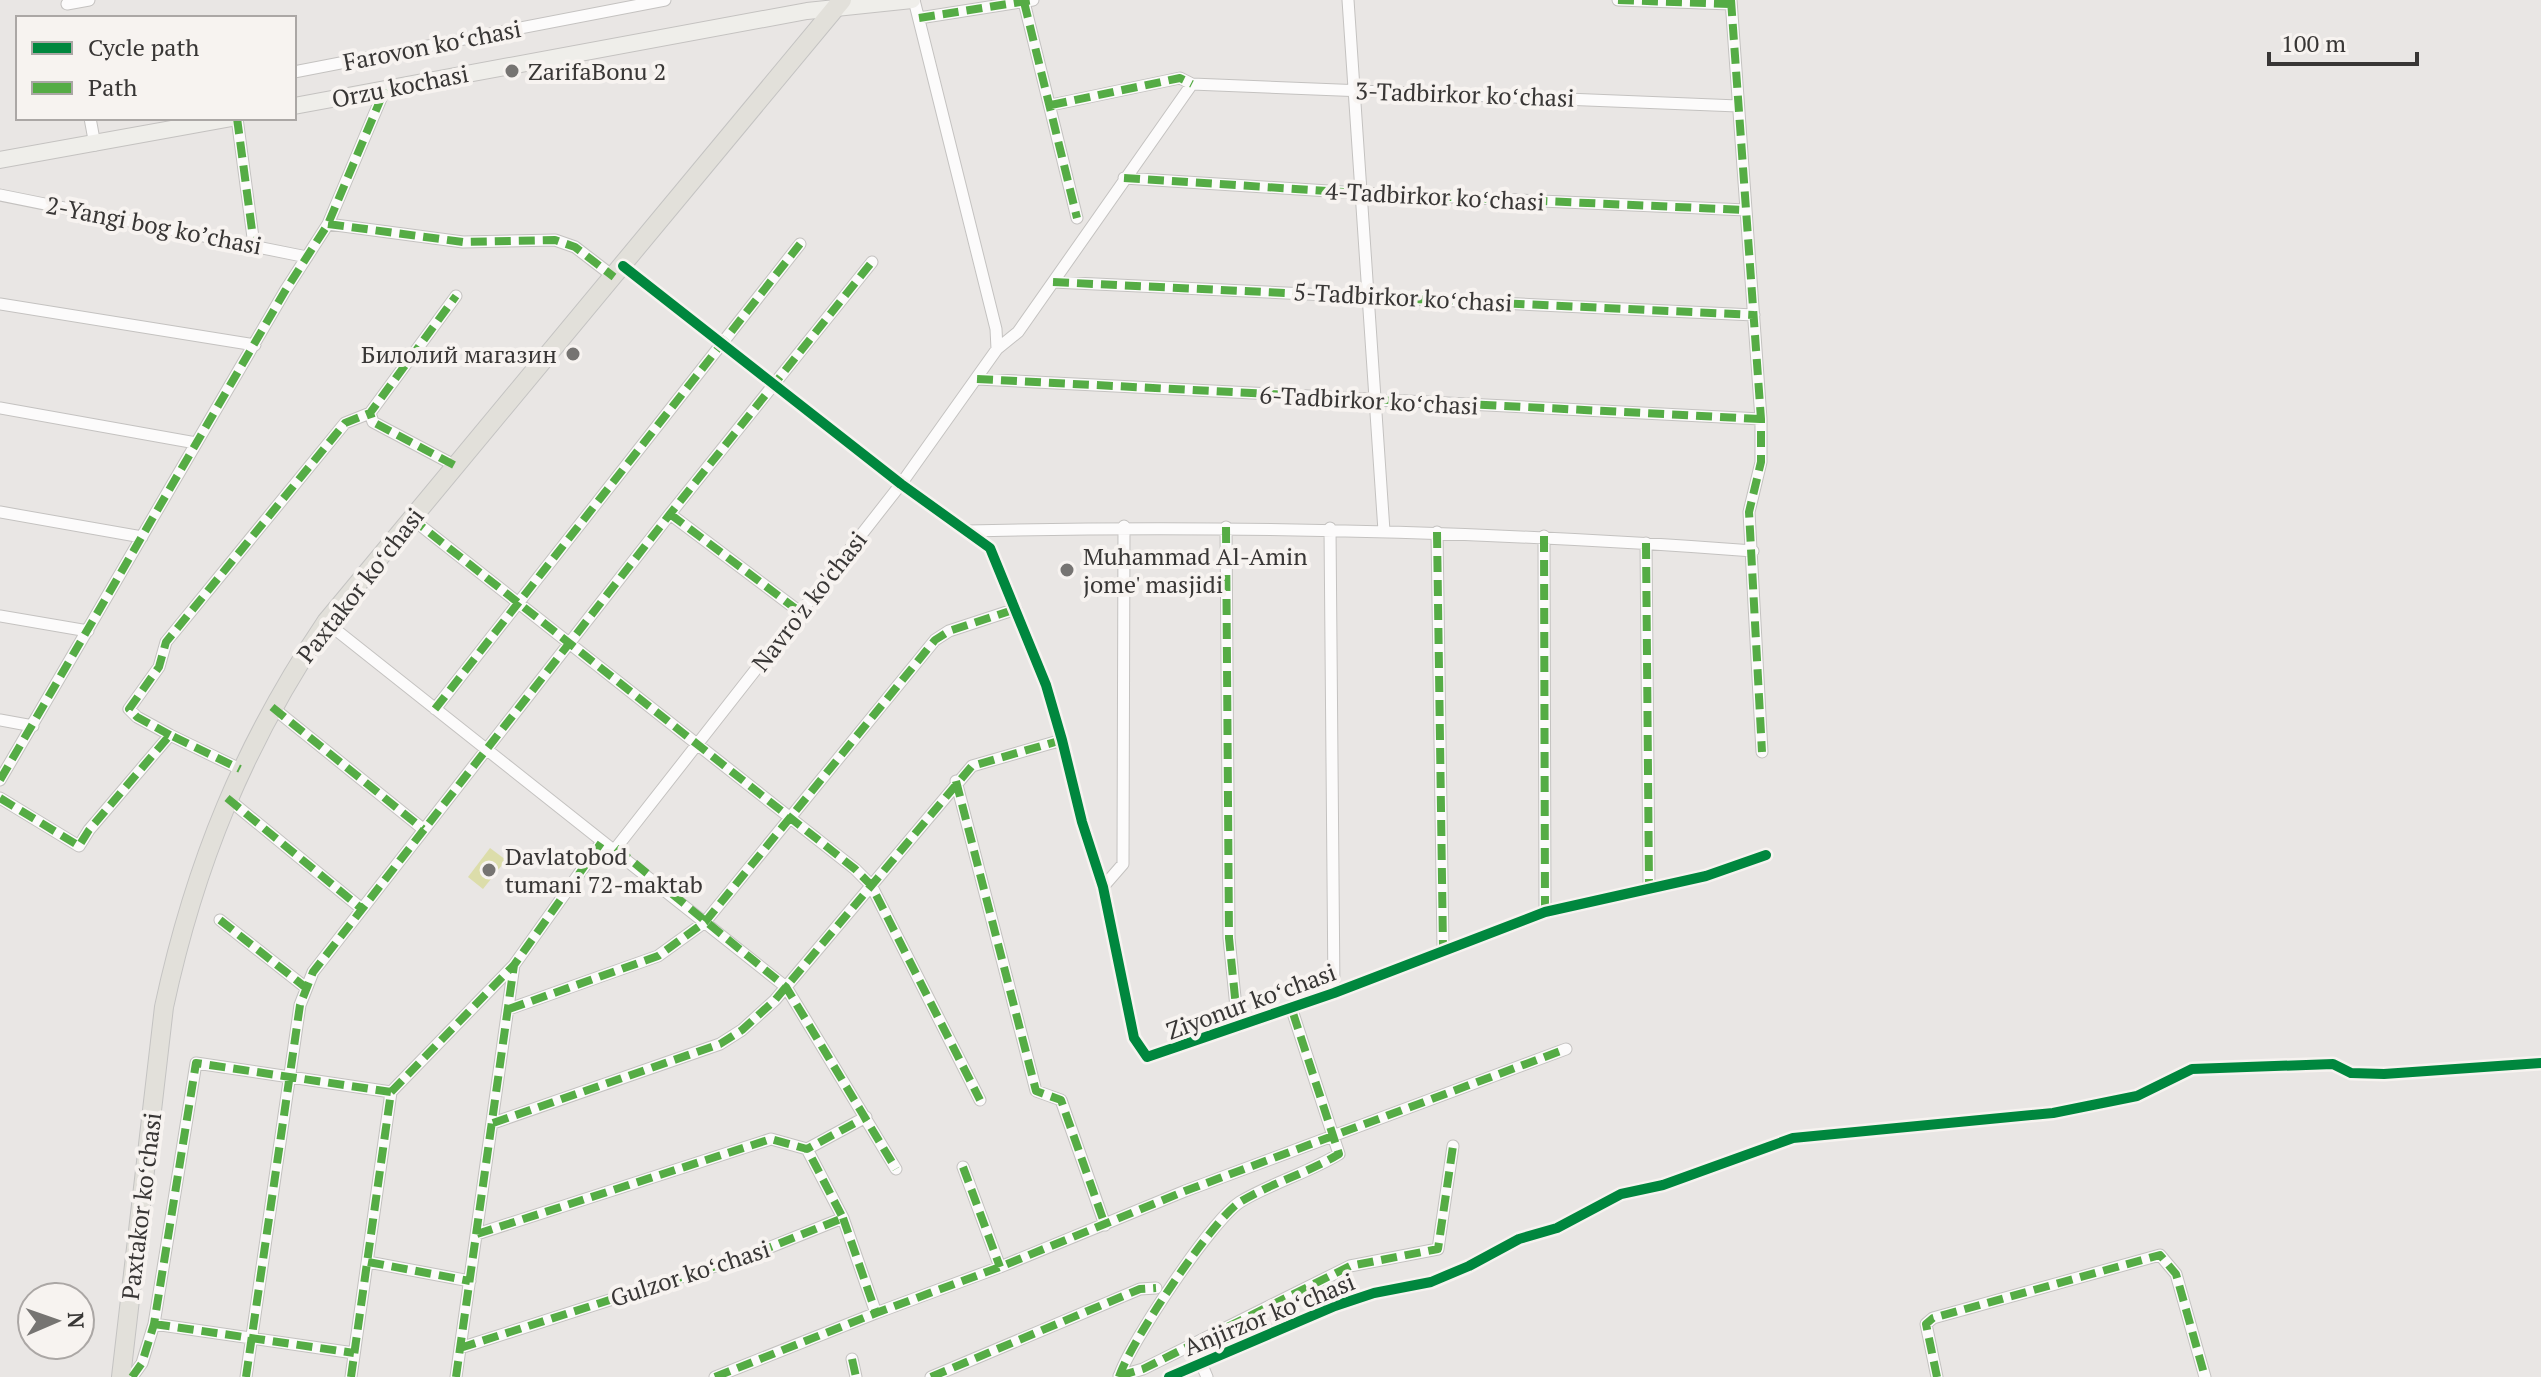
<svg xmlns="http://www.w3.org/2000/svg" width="2541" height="1377" font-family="'PT Serif',serif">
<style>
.green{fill:#dcddaa}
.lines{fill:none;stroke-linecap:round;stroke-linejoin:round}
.street-casing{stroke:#c4c2c0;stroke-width:13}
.secondary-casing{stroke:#c4c2c0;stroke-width:18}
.primary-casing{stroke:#c4c3c2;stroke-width:20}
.street{stroke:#fcfbfb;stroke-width:11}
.secondary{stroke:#efeeea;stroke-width:16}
.primary{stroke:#e2e0da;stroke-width:18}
.quiet{stroke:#55ac45;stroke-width:8;stroke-dasharray:16 8;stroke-linecap:butt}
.cycleway-casing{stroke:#f7f3f0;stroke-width:15}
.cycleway{stroke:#00873e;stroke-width:10}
.poi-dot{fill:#767472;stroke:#f7f3f0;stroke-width:3}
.labels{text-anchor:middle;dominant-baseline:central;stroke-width:8;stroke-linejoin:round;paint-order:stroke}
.street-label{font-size:24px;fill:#383635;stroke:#f7f3f0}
.poi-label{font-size:24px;fill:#383635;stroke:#f7f3f0;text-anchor:start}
</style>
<rect width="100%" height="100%" fill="#e9e6e4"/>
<!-- green -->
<path class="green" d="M490 848 506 860 483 889 468 877Z"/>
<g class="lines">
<defs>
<path id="street" d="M914 0 996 329 997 349
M1348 0 1384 531
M1618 0 1731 4
M1731 0 1761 419V462L1749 512 1762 752
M1024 2 1077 218
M67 4 89 0
M919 18 1033 0
M294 72 665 0
M1051 105 1180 78 1192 84 1738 106
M90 118 95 145
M237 118 254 245
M1124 178 1360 193 1746 210
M0 195 307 257
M328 224 463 242 555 240 575 247 614 277
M623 266 901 484 990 548 1046 685 1062 740 1082 822 1103 887 1134 1038 1147 1057 1334 993 1545 912 1706 876 1766 855
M1053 282 1754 315
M0 304 255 345
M977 379 1761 419
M0 408 196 443
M454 465 373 422 370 413 456 296
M0 512 142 537
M670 514 800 612
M411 518 855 869 871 885 980 1100
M1226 527 1229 938 1238 1027
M1330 528 1334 993
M968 531C1231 525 1491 531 1753 551
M1437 532 1443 948
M1544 536 1545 912
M1646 543 1649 886
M0 616 88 631
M326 622 786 987 896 1169
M272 707 423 829
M435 709 800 244
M0 720 33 726
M170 735 137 717 129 709 159 667 166 642 345 423 370 413
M0 780 285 291 328 224 385 89
M956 781 1036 1091 1061 1100 1105 1225
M0 798 79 846 89 830 170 735 240 769
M227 798 362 909
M616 848 901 484 997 349 1018 332 1192 84
M1103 887 1123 864 1124 526
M220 920 305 987
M509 1009 658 956 705 922 935 640 949 631 1016 609
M391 1092 514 965 601 843
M493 1123 720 1044 742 1030 775 1000 972 766 1062 740
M963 1167 1000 1267
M843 1218 876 1313 1000 1267 1185 1191 1566 1049
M477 1234 771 1139 807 1149 866 1117
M368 1262 470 1281
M154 1324 354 1353
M460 1348 753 1254 843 1218 807 1149
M852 1359 856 1377
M1201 1363 1207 1377
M1119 1376 1143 1369 1350 1266 1438 1249 1453 1146
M132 1377 142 1363 154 1324 196 1063 391 1092
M246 1377 300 1005 313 972 670 514 872 262
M351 1377 391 1092
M456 1377 514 965
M715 1377 876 1313
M931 1377 1140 1289 1156 1288
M1119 1377C1129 1344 1212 1220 1240 1202 1271 1183 1308 1173 1339 1154L1291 1007
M1169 1377 1335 1306 1374 1293 1431 1282 1469 1266 1519 1239 1557 1228 1621 1194 1663 1185 1793 1138 2053 1113 2137 1096 2192 1069 2333 1064 2351 1073 2384 1074 2541 1063
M1937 1377 1926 1324 1933 1318 2160 1255 2176 1274 2205 1377"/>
<path id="secondary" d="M294 106 807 11 912 0
M0 160 232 118"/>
<path id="primary" d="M121 1377 164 1007C195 863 244 744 326 622L842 0"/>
</defs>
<!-- street casing -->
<use href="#street" class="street-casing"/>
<!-- secondary casing -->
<use href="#secondary" class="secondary-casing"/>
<!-- primary casing -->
<use href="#primary" class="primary-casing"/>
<!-- street -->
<use href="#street" class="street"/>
<!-- secondary -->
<use href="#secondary" class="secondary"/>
<!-- primary -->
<use href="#primary" class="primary"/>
<!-- quiet -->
<path class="quiet" d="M1618 0 1731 4
M1731 0 1761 419V462L1749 512 1762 752
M1024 2 1077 218
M919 18 1033 0
M1051 105 1180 78 1192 84
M237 118 254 245
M1124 178 1360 193 1746 210
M328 224 463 242 555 240 575 247 614 277
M1053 282 1754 315
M977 379 1761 419
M454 465 373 422 370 413 456 296
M670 514 800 612
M411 518 855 869 871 885 980 1100
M1226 527 1229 938 1238 1027
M1437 532 1443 948
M1544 536 1545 912
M1646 543 1649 886
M272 707 423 829
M435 709 800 244
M170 735 137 717 129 709 159 667 166 642 345 423 370 413
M0 780 285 291 328 224 385 89
M956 781 1036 1091 1061 1100 1105 1225
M0 798 79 846 89 830 170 735 240 769
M227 798 362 909
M616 848 786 987 896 1169
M220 920 305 987
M509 1009 658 956 705 922 935 640 949 631 1016 609
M391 1092 514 965 601 843
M493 1123 720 1044 742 1030 775 1000 972 766 1062 740
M963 1167 1000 1267
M843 1218 876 1313 1000 1267 1185 1191 1566 1049
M477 1234 771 1139 807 1149 866 1117
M368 1262 470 1281
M154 1324 354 1353
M460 1348 753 1254 843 1218 807 1149
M852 1359 856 1377
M1119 1376 1143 1369 1350 1266 1438 1249 1453 1146
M132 1377 142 1363 154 1324 196 1063 391 1092
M246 1377 300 1005 313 972 670 514 872 262
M351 1377 391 1092
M456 1377 514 965
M715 1377 876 1313
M931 1377 1140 1289 1156 1288
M1119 1377C1129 1344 1212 1220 1240 1202 1271 1183 1308 1173 1339 1154L1291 1007
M1937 1377 1926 1324 1933 1318 2160 1255 2176 1274 2205 1377"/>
<defs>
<path id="cycleway" d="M623 266 901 484 990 548 1046 685 1062 740 1082 822 1103 887 1134 1038 1147 1057 1334 993 1545 912 1706 876 1766 855
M1169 1377 1335 1306 1374 1293 1431 1282 1469 1266 1519 1239 1557 1228 1621 1194 1663 1185 1793 1138 2053 1113 2137 1096 2192 1069 2333 1064 2351 1073 2384 1074 2541 1063"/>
</defs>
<!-- cycleway casing -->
<use href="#cycleway" class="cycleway-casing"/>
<!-- cycleway -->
<use href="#cycleway" class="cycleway"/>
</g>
<!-- markers -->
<g class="poi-dot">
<circle cx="512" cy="71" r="8"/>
<circle cx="573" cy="354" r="8"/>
<circle cx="1067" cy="570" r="8"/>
<circle cx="489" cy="870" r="8"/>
</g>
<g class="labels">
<!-- street labels -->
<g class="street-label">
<text transform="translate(432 45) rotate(-11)">Farovon koʻchasi</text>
<text transform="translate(400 86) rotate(-11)">Orzu kochasi</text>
<text transform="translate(1465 94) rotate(2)">3-Tadbirkor koʻchasi</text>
<text transform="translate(1435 196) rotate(3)">4-Tadbirkor koʻchasi</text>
<text transform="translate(154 225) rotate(11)">2-Yangi bog koʼchasi</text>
<text transform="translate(1403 297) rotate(3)">5-Tadbirkor koʻchasi</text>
<text transform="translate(1369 400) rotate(3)">6-Tadbirkor koʻchasi</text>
<text transform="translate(360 585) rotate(-52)">Paxtakor koʻchasi</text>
<text transform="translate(809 601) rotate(-52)">Navro'z ko'chasi</text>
<text transform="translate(1251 1001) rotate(-20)">Ziyonur koʻchasi</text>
<text transform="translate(141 1206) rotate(-83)">Paxtakor koʻchasi</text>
<text transform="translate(690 1273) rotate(-18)">Gulzor koʻchasi</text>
<text transform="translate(1269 1314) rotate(-22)">Anjirzor koʻchasi</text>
</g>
<!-- poi labels -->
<g class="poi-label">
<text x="528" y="71">ZarifaBonu 2</text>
<text x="557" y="354" text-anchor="end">Билолий магазин</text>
<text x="1083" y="556">Muhammad Al-Amin<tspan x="1083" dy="28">jome' masjidi</tspan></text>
<text x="505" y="856">Davlatobod<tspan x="505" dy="28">tumani 72-maktab</tspan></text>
</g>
</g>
<!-- legend -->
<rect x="16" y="16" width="280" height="104" fill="#f7f3f0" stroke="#aba7a5" stroke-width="2"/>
<rect x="32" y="42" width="40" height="12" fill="#00873e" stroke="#aba7a5" stroke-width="2"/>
<text x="88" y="56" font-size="24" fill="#383635">Cycle path</text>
<rect x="32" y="82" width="40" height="12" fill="#55ac45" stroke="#aba7a5" stroke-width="2"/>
<text x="88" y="96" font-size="24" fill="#383635">Path</text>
<!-- north arrow -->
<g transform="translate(56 1321) rotate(88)"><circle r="38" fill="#f7f3f0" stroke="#aba7a5" stroke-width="2"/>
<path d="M0-6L14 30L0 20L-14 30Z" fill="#767472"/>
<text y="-12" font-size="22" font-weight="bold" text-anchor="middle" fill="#383635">N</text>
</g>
<!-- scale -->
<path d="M2269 52v12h148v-12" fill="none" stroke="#383635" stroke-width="4"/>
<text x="2281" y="52" font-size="24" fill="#383635" stroke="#f7f3f0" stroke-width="6" paint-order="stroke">100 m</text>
</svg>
